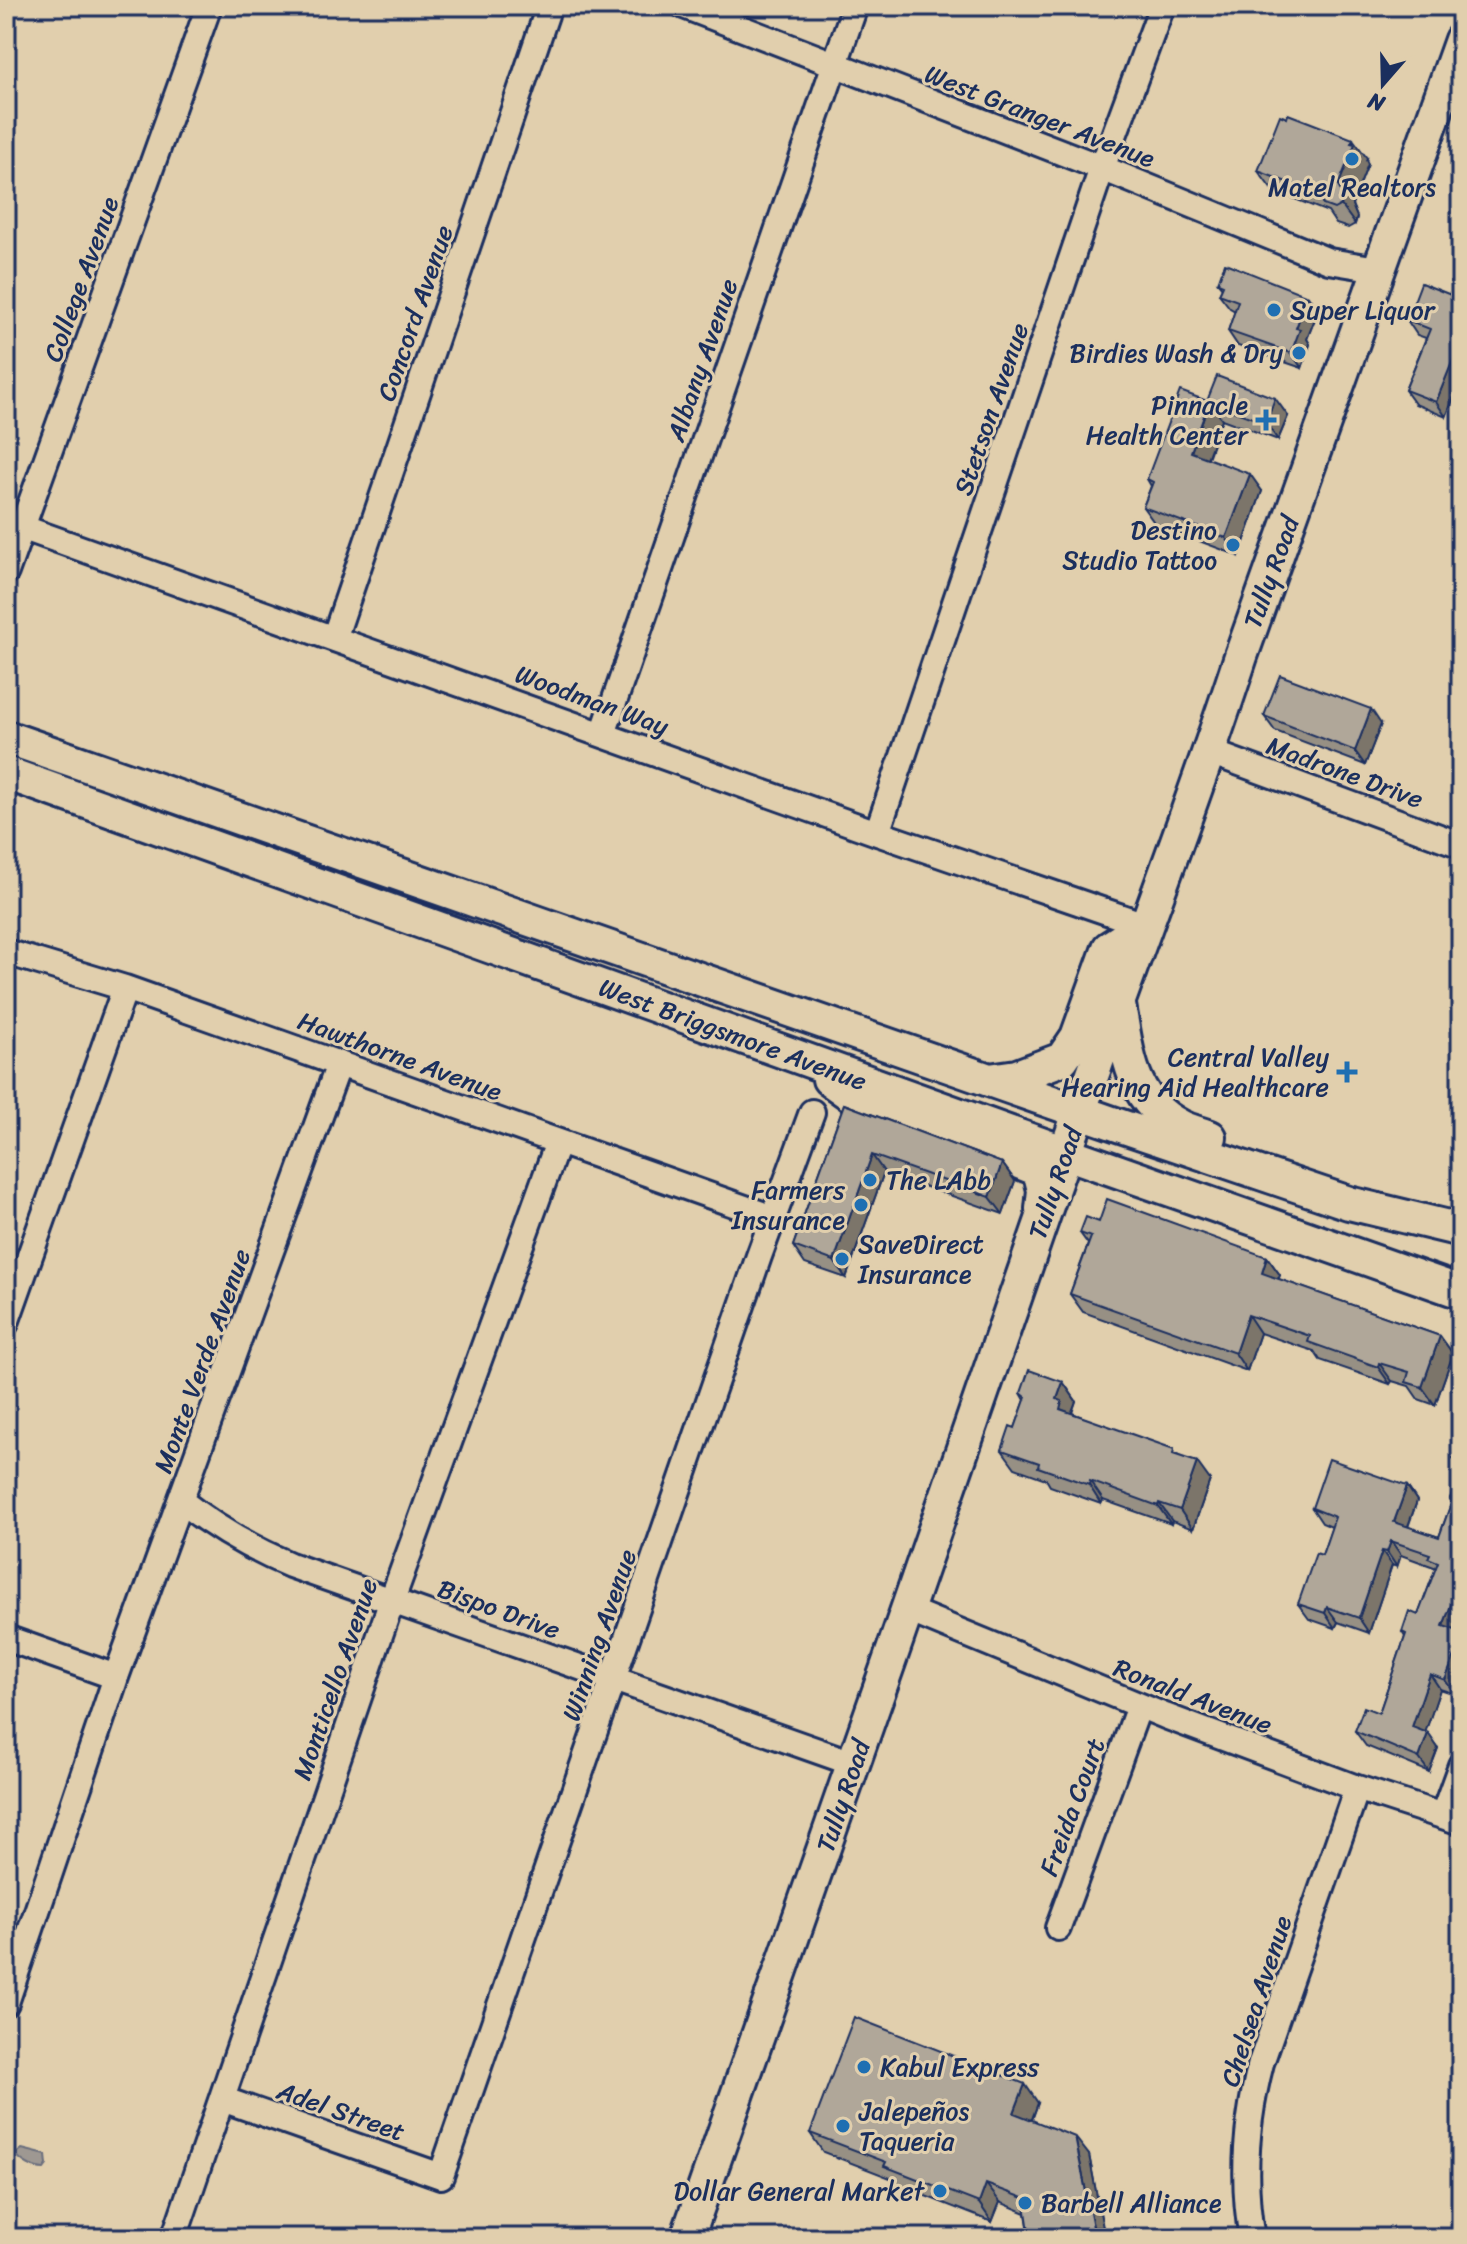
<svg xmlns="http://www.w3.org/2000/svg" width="1467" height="2244" font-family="Sriracha,sans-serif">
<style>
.water{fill:#9e9892;stroke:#6a6e7d;stroke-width:2}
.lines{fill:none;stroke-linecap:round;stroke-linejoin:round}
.minor-casing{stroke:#1b2f5e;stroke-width:30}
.major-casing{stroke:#1b2f5e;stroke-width:38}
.minor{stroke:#e1cfad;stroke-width:24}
.major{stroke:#e1cfad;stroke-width:32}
.wall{fill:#979084;stroke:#1b2f5e;stroke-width:2}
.shaded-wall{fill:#7b756b;stroke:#1b2f5e;stroke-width:2}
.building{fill:#b0a799;stroke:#1b2f5e;stroke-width:2}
.poi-dot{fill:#1f6fb2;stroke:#e1cfad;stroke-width:3}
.labels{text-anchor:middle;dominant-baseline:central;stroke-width:6;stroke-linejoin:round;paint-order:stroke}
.street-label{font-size:26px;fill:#1b2f5e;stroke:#e1cfad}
.poi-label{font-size:26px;fill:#1b2f5e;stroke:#e1cfad;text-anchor:start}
</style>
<rect width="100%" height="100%" fill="#e1cfad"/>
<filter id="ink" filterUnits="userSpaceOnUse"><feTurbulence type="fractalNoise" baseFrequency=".0125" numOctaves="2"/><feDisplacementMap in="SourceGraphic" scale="16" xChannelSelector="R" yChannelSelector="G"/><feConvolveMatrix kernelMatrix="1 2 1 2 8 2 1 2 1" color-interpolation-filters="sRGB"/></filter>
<g filter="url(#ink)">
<!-- water -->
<path class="water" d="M22 2149 46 2155 47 2165 44 2169C34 2169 21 2162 16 2154Z"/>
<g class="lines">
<defs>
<path id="minor" d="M684 6 1102 168 1329 261 1378 269
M6 537 21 527 877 833 1145 925
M6 572 209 6
M334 639 549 6
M603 734 855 6
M1210 752 1461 845
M877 833 1102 168 1162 6
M6 952 125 988 773 1218
M6 1323 125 988
M181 1501C215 1528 250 1548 290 1565L855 1764
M908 1610 1165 1716 1357 1788 1461 1822
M6 1638 116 1677
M1443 1815 1461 1765
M1058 1928 1139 1706
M6 2003 116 1677 339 1064
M222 2099 441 2176 759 1256 812 1112
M174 2238 392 1600 558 1142
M1252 2238C1241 2178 1246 2121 1261 2063L1357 1788"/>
<path id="major" d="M6 737 1118 1125 1349 1203 1461 1230
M6 773 1066 1153 1461 1292
M1119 1005C1128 1055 1130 1100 1180 1126 1189 1131 1200 1133 1210 1137
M829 1079 868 1107 999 1154 1039 1170 1044 1190 1042 1209
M989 1080 1017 1076 1062 1059 1077 1037 1109 948 1145 925
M687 2238C818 1864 950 1491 1078 1116 1131 962 1191 811 1241 656L1461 40"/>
</defs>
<!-- minor casing -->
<use href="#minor" class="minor-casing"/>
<!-- major casing -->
<use href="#major" class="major-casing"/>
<!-- minor -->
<use href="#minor" class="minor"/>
<!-- major -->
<use href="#major" class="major"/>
</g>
<!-- wall -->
<path class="wall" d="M1367 158 1366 160 1368 164 1352 205 1357 217 1355 224 1348 228 1336 224 1328 212 1272 190 1258 171Z
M1218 283 1308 296 1318 311 1307 339 1310 344 1302 368 1238 346 1228 331 1235 311 1230 308 1219 294 1222 288Z
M1461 299V379L1446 417 1415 404 1405 390 1426 338 1417 335 1407 320Z
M1207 401 1288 416 1278 440 1222 419 1208 458 1262 491 1239 556 1156 525 1143 507 1151 486 1147 479Z
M1264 716 1381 724 1365 765 1275 731Z
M844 1104 1002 1163 1015 1181 1003 1214 884 1172 846 1278 805 1264 793 1246Z
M1099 1222 1267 1257 1280 1275 1278 1279 1440 1336 1453 1354 1435 1405 1418 1399 1409 1386 1392 1381 1390 1384 1320 1360 1314 1351 1260 1333 1247 1371 1083 1312 1070 1294 1088 1244 1080 1233Z
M1063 1382 1076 1401 1072 1413 1179 1456 1210 1480 1193 1529 1172 1521 1171 1524 1103 1500 1101 1504 1050 1486 1046 1479 1015 1468 1002 1450 1015 1428 1025 1400 1021 1393Z
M1461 1452V1620L1457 1631 1461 1632V1680L1455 1694 1440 1689 1425 1732 1438 1748 1429 1772 1366 1746 1355 1731 1379 1713 1405 1637 1402 1632 1418 1615 1436 1568 1434 1567 1401 1555 1397 1567 1392 1565 1369 1633 1338 1622 1335 1628 1309 1619 1298 1604 1322 1555 1332 1527 1322 1523 1312 1508 1407 1486 1417 1501 1408 1527 1439 1537 1452 1501 1450 1499 1460 1468 1453 1458Z
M1038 2103 1032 2120 1089 2155 1104 2235 1110 2234 1113 2238H1030L1026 2213 1000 2202 992 2222 897 2185 893 2179 823 2152 810 2133Z"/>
<!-- shaded-wall -->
<path class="shaded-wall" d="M1353 139 1367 158 1366 160 1368 164 1352 205 1357 217 1355 224 1341 205 1338 186Z
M1308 296 1318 311 1307 339 1310 344 1302 368 1291 353 1296 328Z
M1461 340V379L1446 417 1436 402Z
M1275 398 1288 416 1278 440 1266 423Z
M1209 402 1222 419 1203 469 1191 452Z
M1250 474 1262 491 1239 556 1226 538Z
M1371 709 1381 724 1365 765 1355 751Z
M872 1155 884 1172 846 1278 834 1261Z
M1002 1163 1015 1181 1003 1214 990 1197Z
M1267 1257 1280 1275 1274 1291 1262 1273Z
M1248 1315 1260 1333 1247 1371 1235 1353Z
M1440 1336 1453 1354 1435 1405 1422 1387Z
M1379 1363 1392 1381 1390 1384 1378 1367Z
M1063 1382 1076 1401 1071 1414 1060 1409 1057 1399Z
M1197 1462 1210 1480 1193 1529 1180 1510Z
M1090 1481 1103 1500 1101 1504 1089 1485Z
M1407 1486 1417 1501 1404 1537 1394 1522Z
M1159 1503 1172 1521 1171 1524 1158 1506Z
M1391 1541 1401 1555 1397 1567 1387 1552Z
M1382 1551 1392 1565 1369 1633 1359 1618Z
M1461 1579V1620L1453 1640 1443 1626Z
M1327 1607 1338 1622 1335 1628 1325 1613Z
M1461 1640V1680L1455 1694 1445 1680Z
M1430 1674 1440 1689 1422 1742 1412 1727Z
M1428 1733 1438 1748 1429 1772 1419 1758Z
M1025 2084 1038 2103 1027 2132 1014 2113Z
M1075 2137 1089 2155 1105 2238 1095 2237Z
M986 2184 1000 2202 992 2222 979 2203Z"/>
<!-- building -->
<path class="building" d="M1288 114 1353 139 1351 143 1355 144 1338 186 1344 197 1341 205 1334 209 1323 205 1318 194 1258 171 1280 115 1287 118Z
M1461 131V145L1456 144Z
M1225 263 1308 296 1296 328 1300 329 1291 353 1228 331 1238 301 1219 294 1223 285 1218 283Z
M1421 283 1461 299V340L1436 402 1405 390 1430 329 1407 320Z
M1217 376 1275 398 1266 423 1209 402 1191 452 1250 474 1226 538 1143 507 1153 482 1147 479 1180 391 1207 401Z
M1280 675 1371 709 1355 751 1264 716Z
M844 1104 1002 1163 990 1197 872 1155 834 1261 793 1246Z
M1107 1199 1267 1257 1262 1273 1440 1336 1422 1387 1406 1382 1409 1372 1379 1363 1378 1367 1308 1342 1310 1336 1248 1315 1235 1353 1070 1294 1091 1237 1080 1233 1086 1217 1099 1222Z
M1029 1370 1063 1382 1057 1399 1062 1401 1060 1409 1174 1449 1173 1454 1197 1462 1180 1510 1159 1503 1158 1506 1090 1481 1089 1485 1038 1467 1039 1463 1002 1450 1010 1426 1015 1428 1026 1397 1021 1393Z
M1461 1452V1488L1457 1487 1454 1495 1450 1499 1461 1467 1453 1458Z
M1329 1459 1407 1486 1394 1522 1439 1537 1457 1487 1461 1488V1579L1443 1626 1461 1632V1640L1445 1680 1430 1674 1412 1727 1428 1733 1419 1758 1355 1731 1364 1707 1379 1713 1406 1634 1402 1632 1409 1611 1418 1615 1438 1562 1428 1558 1430 1554 1391 1541 1387 1552 1382 1551 1359 1618 1327 1607 1325 1613 1298 1604 1316 1553 1322 1555 1335 1517 1312 1508Z
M854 2017 1025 2084 1014 2113 1075 2137 1095 2237 1110 2234 1111 2238H1030L1024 2198 986 2184 979 2203 884 2166 886 2162 810 2133Z"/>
</g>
<!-- markers -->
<g class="poi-dot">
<circle cx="1352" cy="159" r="8"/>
<circle cx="1274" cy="310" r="8"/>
<circle cx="1299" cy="353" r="8"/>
<path d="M1262 408h8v8h8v8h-8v8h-8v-8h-8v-8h8z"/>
<circle cx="1233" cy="545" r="8"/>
<path d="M1343 1060h8v8h8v8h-8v8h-8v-8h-8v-8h8z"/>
<circle cx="870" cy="1180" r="8"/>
<circle cx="861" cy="1205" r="8"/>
<circle cx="842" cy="1259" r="8"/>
<circle cx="864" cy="2067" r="8"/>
<circle cx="843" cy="2126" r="8"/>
<circle cx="940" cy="2191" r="8"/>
<circle cx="1025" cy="2203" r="8"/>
</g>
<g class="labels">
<!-- street labels -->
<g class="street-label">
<text transform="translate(1040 116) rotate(21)">West Granger Avenue</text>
<text transform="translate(81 279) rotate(-70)">College Avenue</text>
<text transform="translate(415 313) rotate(-71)">Concord Avenue</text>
<text transform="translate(702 360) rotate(-71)">Albany Avenue</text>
<text transform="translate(991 409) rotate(-71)">Stetson Avenue</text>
<text transform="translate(1271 572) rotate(-70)">Tully Road</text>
<text transform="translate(592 700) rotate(20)">Woodman Way</text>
<text transform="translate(1345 772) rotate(20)">Madrone Drive</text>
<text transform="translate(733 1034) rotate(20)">West Briggsmore Avenue</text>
<text transform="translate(400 1056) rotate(20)">Hawthorne Avenue</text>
<text transform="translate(1055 1183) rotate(-71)">Tully Road</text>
<text transform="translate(202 1361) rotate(-70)">Monte Verde Avenue</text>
<text transform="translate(499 1609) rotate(20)">Bispo Drive</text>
<text transform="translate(599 1635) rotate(-71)">Winning Avenue</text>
<text transform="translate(335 1679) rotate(-71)">Monticello Avenue</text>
<text transform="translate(1193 1696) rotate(21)">Ronald Avenue</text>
<text transform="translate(843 1796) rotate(-71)">Tully Road</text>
<text transform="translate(1072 1807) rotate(-70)">Freida Court</text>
<text transform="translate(1256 2001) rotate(-72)">Chelsea Avenue</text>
<text transform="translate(341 2111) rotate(19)">Adel Street</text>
</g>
<!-- poi labels -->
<g class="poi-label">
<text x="1352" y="187" text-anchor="middle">Matel Realtors</text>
<text x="1290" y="310">Super Liquor</text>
<text x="1283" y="353" text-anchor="end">Birdies Wash &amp; Dry</text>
<text x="1248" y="405" text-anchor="end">Pinnacle<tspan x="1248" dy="30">Health Center</tspan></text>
<text x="1217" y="530" text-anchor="end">Destino<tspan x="1217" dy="30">Studio Tattoo</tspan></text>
<text x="1329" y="1057" text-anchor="end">Central Valley<tspan x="1329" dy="30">Hearing Aid Healthcare</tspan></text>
<text x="886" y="1180">The LAbb</text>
<text x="845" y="1190" text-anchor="end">Farmers<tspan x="845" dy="30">Insurance</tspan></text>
<text x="858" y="1244">SaveDirect<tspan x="858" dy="30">Insurance</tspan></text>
<text x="880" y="2067">Kabul Express</text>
<text x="859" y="2111">Jalepeños<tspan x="859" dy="30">Taqueria</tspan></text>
<text x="924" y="2191" text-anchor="end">Dollar General Market</text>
<text x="1041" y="2203">Barbell Alliance</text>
</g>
</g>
<!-- margin -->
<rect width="1467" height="2244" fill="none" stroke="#e1cfad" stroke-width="32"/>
<rect x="16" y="16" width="1435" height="2212" fill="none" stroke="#1b2f5e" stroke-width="3" filter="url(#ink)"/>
<!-- north arrow -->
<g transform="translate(1383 84) rotate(200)" stroke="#e1cfad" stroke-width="6" paint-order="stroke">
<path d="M0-6L14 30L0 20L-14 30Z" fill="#1b2f5e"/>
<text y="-12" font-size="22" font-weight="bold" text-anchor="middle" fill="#1b2f5e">N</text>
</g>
</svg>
